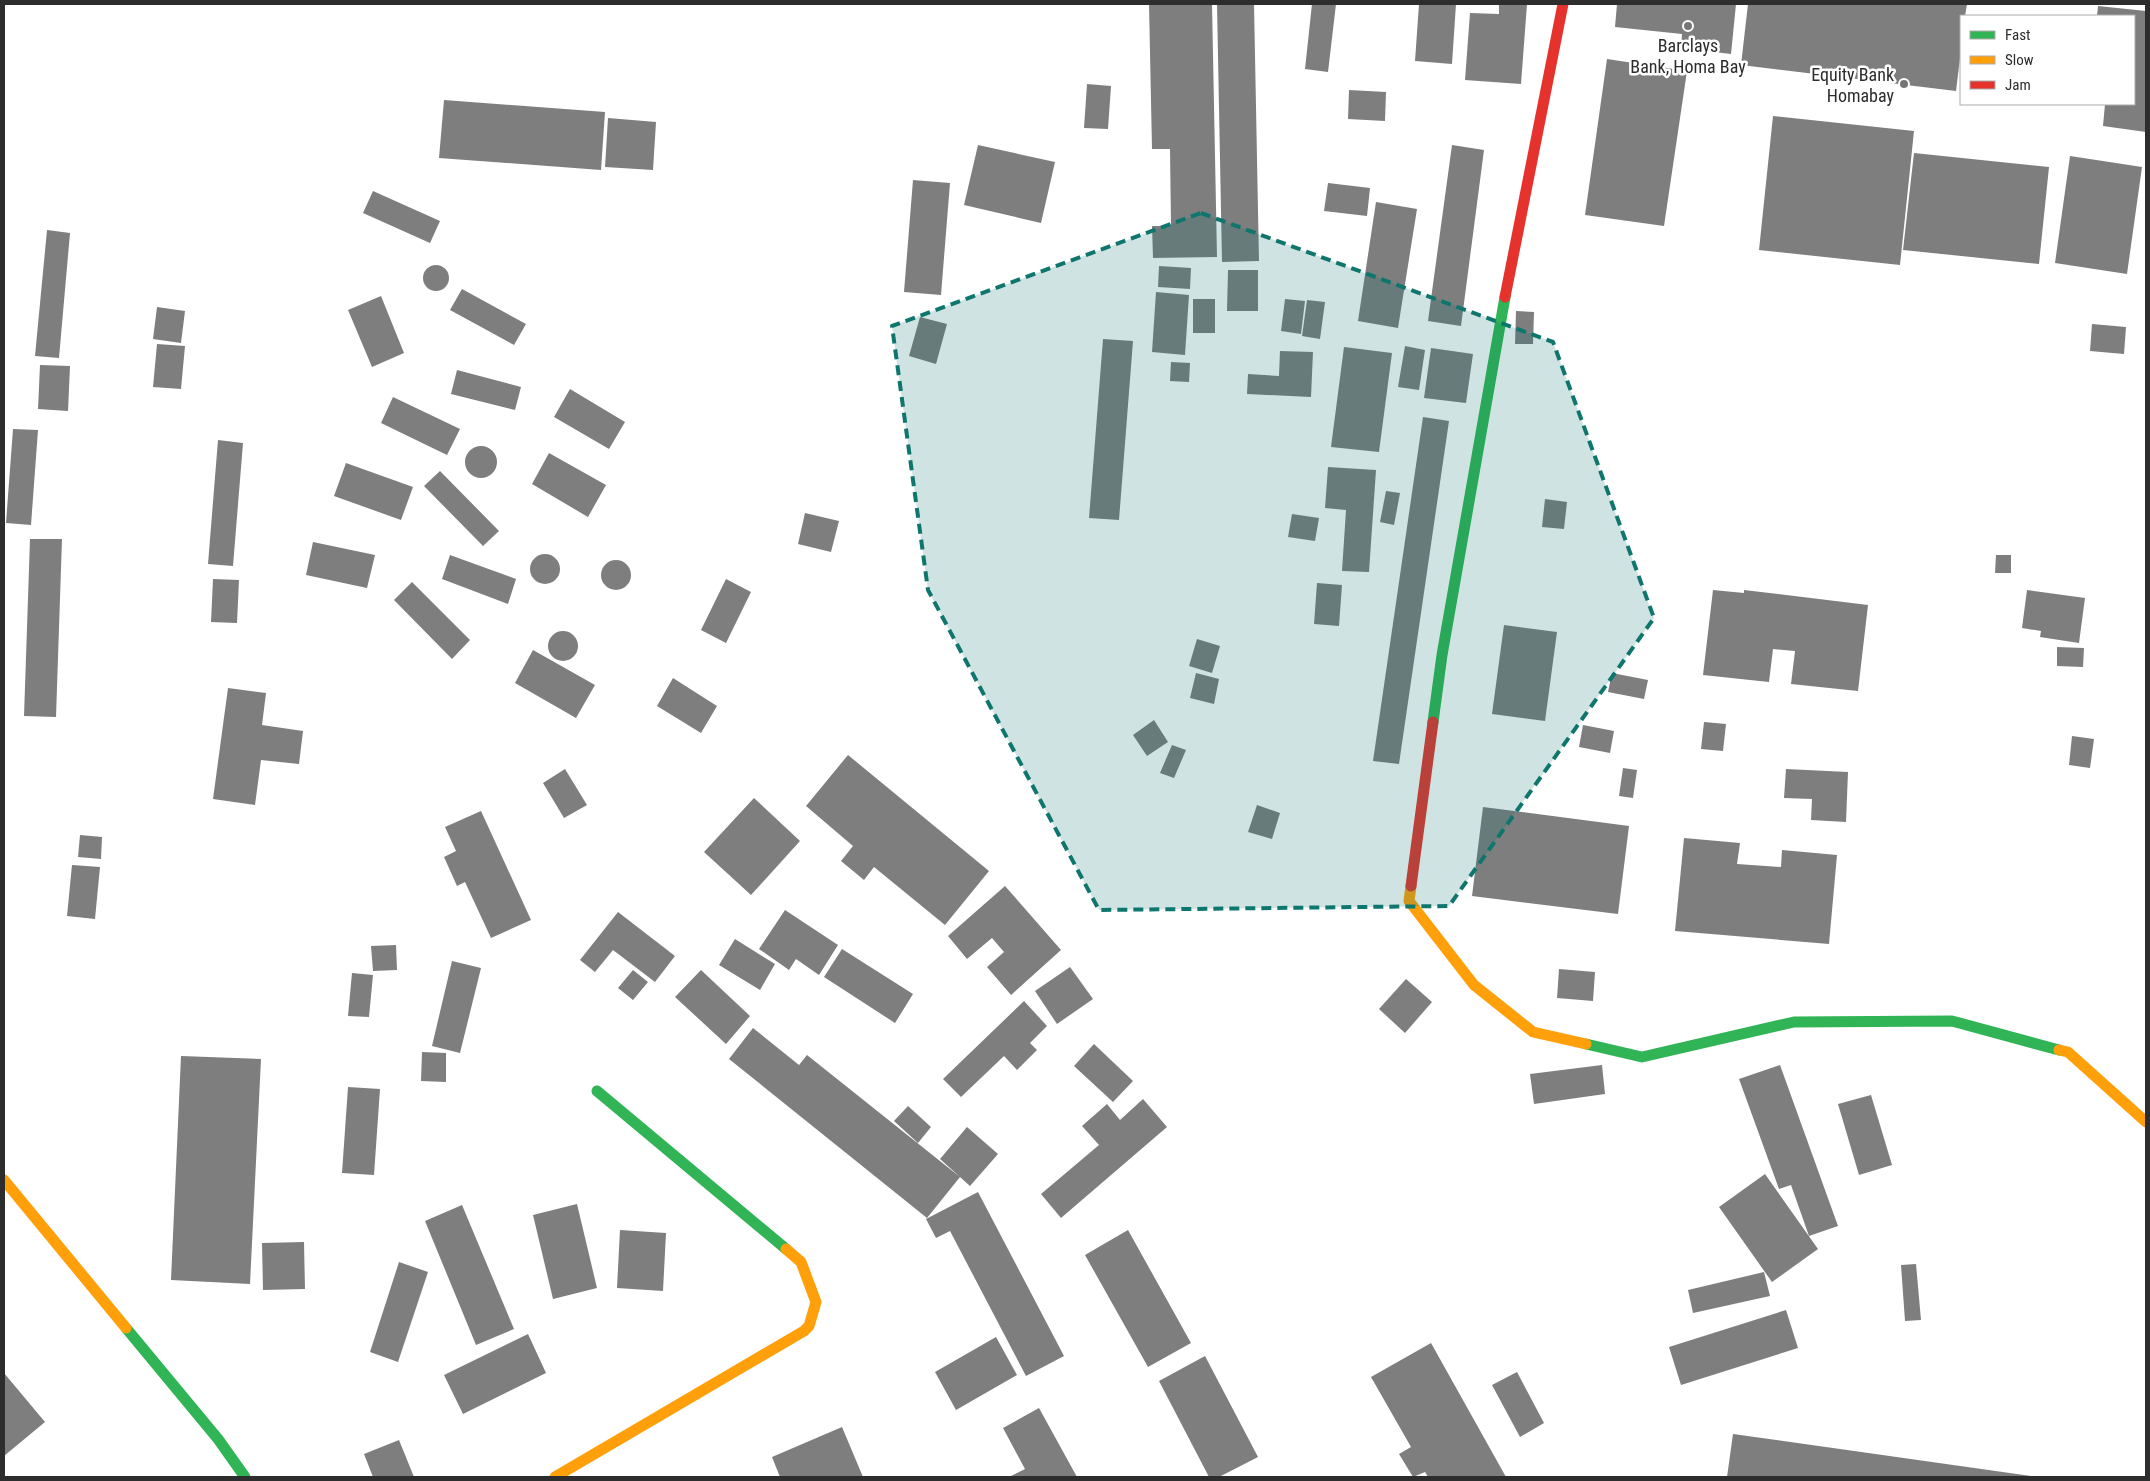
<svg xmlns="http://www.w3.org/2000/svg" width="2150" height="1481" font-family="'Roboto Condensed',sans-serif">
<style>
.building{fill:#7e7e7e}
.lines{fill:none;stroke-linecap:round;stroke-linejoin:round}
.fast{stroke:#30b455;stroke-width:11}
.slow{stroke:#ff9f0a;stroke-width:11}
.jam{stroke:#e5322d;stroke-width:11}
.marked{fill:#0f766e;fill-opacity:0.2;stroke:#0f766e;stroke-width:4;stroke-dasharray:10 6;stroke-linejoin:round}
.poi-dot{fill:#767676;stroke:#fff;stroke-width:2}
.labels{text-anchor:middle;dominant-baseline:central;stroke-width:5;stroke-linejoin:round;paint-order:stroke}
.poi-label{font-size:18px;fill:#2d2d2d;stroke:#fff}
</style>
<rect width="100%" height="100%" fill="#fff"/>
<!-- building -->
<path class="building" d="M1149 4H1212L1217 257 1153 258 1152 226H1171L1170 149H1152Z
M1217 4H1254L1259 261 1222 262Z
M1312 4H1336L1328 72 1305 69Z
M1419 4H1456L1452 64 1415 61Z
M1499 4H1527L1521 84 1465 80 1470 13 1499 14Z
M1617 4H1736L1731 54 1681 48 1682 34 1615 27Z
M1748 4H1967L1965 16H1961V50L1956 91 1741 65Z
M2098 6 2146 11V132L2103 126 2105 104H2134V16H2097Z
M1607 59 1687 71 1664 226 1585 215Z
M1087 84 1111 86 1108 129 1084 128Z
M1349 90 1386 92 1385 121 1348 119Z
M444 100 605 112 601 170 439 158Z
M1773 116 1914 131 1900 265 1759 250Z
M608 118 656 122 653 170 605 167Z
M978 145 1055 162 1041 223 964 205Z
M1452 145 1484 150 1461 326 1428 321Z
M1914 153 2049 167 2039 264 1903 250Z
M2070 156 2142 167 2127 274 2055 263Z
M913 180 950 183 941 295 904 292Z
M1328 183 1370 188 1367 216 1324 211Z
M373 191 440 221 430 243 363 213Z
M1376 202 1417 209 1398 328 1358 321Z
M47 230 70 233 59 358 35 356Z
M423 278a13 13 0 1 1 26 0a13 13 0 1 1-26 0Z
M1159 266 1191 268 1190 289 1158 287Z
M1228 270H1258V311H1227Z
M462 289 526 324 514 345 450 310Z
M1156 292 1189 295 1185 355 1152 352Z
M381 296 404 353 372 367 348 310Z
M1193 299H1215V333H1193Z
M1285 299 1305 301 1301 334 1281 331Z
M1307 300 1325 302 1320 339 1302 336Z
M157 307 185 311 181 343 153 339Z
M1516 311 1534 312 1533 344H1515Z
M920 317 947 324 936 364 909 356Z
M2092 324 2126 327 2124 354 2090 351Z
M1103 339 1133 341 1119 520 1089 518Z
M157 344 185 346 181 389 153 387Z
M1405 346 1425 350 1419 390 1398 387Z
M1344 347 1392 353 1379 452 1331 447Z
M1431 348 1473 354 1466 403 1424 398Z
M1280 351 1313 352 1311 397 1247 394 1248 374 1279 376Z
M1171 362 1190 363 1189 382 1170 381Z
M40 365 70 366 68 411 38 409Z
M457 370 521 387 515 410 451 394Z
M570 389 625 422 609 449 554 417Z
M393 397 460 429 447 455 381 423Z
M1423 417 1449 421 1399 764 1373 761Z
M13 429 38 430 31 525 6 523Z
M218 440 243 443 233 566 208 564Z
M465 462a16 16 0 1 1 32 0a16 16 0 1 1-32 0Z
M549 453 606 485 588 517 532 484Z
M346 463 413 487 401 520 334 496Z
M1328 467 1376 470 1369 572 1342 571 1346 510 1325 508Z
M440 471 499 531 483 546 424 486Z
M1386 491 1400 493 1394 525 1380 522Z
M1545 499 1567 502 1564 529 1542 527Z
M805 513 839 521 831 552 798 544Z
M1292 514 1319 518 1315 541 1288 537Z
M30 539H62L56 717 24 716Z
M313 542 375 555 367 588 306 575Z
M530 569a15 15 0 1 1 30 0a15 15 0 1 1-30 0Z
M450 555 516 579 508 604 442 579Z
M1996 555H2011V573H1995Z
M601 575a15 15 0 1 1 30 0a15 15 0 1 1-30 0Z
M213 579 239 580 237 623 211 622Z
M726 579 751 592 726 643 701 630Z
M412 582 470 640 452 659 394 600Z
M1317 583 1342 585 1339 626 1314 624Z
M1713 590 1744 593V590L1868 605 1858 691 1791 684 1795 651 1773 649 1769 682 1703 675Z
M2027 590 2085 598 2079 643 2040 637 2041 631 2022 628Z
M1504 625 1557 632 1545 721 1492 714Z
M548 646a15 15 0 1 1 30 0a15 15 0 1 1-30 0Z
M1197 639 1220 646 1212 673 1189 666Z
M2057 647 2084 648 2083 667 2057 666Z
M533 650 595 685 576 718 515 683Z
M1196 673 1219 679 1214 704 1190 698Z
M1612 673 1648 680 1644 699 1608 692Z
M673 678 717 706 701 733 657 706Z
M228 688 266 693 262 725 303 731 299 764 261 760 255 805 213 799Z
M1154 720 1168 742 1147 756 1133 735Z
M1704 722 1726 724 1723 751 1701 749Z
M1583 725 1614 731 1610 753 1579 747Z
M2072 736 2094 739 2090 768 2069 765Z
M1172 745 1186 750 1174 778 1160 773Z
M848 755 989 871 945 925 874 867 864 880 841 861 853 846 806 806Z
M1623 768 1637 770 1633 798 1619 796Z
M565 769 587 805 564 818 543 783Z
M1786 769 1848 772 1846 822 1811 820 1812 799 1784 798Z
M754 798 800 841 751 895 704 852Z
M1257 805 1280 813 1272 839 1248 832Z
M1483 807 1629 826 1618 914 1472 896Z
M481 811 531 920 491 938 465 882 457 886 444 857 456 851 445 827Z
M80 835 102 837 101 859 78 857Z
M1684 838 1740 843 1737 864 1781 867 1782 850 1837 855 1829 944 1675 931Z
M72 865 100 867 95 919 67 916Z
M1005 886 1061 950 1011 995 987 967 1004 952 992 938 967 959 948 936Z
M785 910 838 945 819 975 796 959 789 970 759 949Z
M618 912 675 956 655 982 613 950 595 972 580 960Z
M735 939 775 964 760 990 719 965Z
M396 945 397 970 373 971 371 946Z
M842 949 913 994 895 1023 824 977Z
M452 961 481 968 460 1053 432 1046Z
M1070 967 1093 999 1057 1024 1035 991Z
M1559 969 1595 972 1593 1001 1557 998Z
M633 970 648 982 633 1000 618 988Z
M701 970 750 1016 726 1044 675 997Z
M352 973 373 975 369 1017 348 1016Z
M1406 979 1432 1002 1405 1033 1379 1009Z
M1024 1001 1047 1026 1030 1043 1037 1050 1017 1070 1004 1056 961 1097 943 1079Z
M753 1028 799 1065 807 1055 960 1177 927 1218 729 1059Z
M1094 1044 1133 1081 1113 1102 1074 1066Z
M422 1052 446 1053V1082L421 1081Z
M181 1056 261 1059 250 1284 171 1280Z
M1602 1065 1605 1094 1534 1104 1530 1074Z
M1780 1065 1838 1226 1809 1236 1791 1185 1779 1189 1739 1079Z
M348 1087 380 1089 374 1175 342 1173Z
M1871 1095 1892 1165 1859 1175 1838 1104Z
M1143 1099 1167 1127 1061 1218 1041 1194 1099 1145 1082 1126 1107 1104 1120 1120Z
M908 1106 931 1127 918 1143 894 1121Z
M967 1127 998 1154 970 1186 940 1159Z
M1765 1174 1818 1249 1772 1282 1719 1207Z
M978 1192 1064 1356 1026 1376 950 1231 936 1238 926 1219Z
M577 1204 597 1288 553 1299 533 1215Z
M462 1205 514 1329 476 1345 425 1221Z
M620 1230 666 1233 663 1291 617 1288Z
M1128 1230 1191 1343 1148 1367 1085 1255Z
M304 1242 305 1289 263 1290 262 1243Z
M399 1262 428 1272 398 1362 370 1352Z
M1916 1264 1921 1320 1905 1321 1901 1265Z
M1764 1272 1770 1296 1693 1313 1688 1290Z
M1786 1310 1798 1348 1681 1385 1669 1347Z
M528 1334 546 1373 463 1414 444 1375Z
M996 1337 1017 1375 956 1410 935 1372Z
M1431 1343 1506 1477H1428L1425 1472 1413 1477 1399 1454 1411 1447 1371 1377Z
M1205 1356 1258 1457 1219 1477H1209L1159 1381Z
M1517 1372 1544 1423 1520 1437 1492 1385Z
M4 1373 45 1422 4 1456Z
M1039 1408 1077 1477H1009L1025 1469 1003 1428Z
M842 1427 863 1477H780L772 1457Z
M1733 1434 2031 1476V1477H1727Z
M399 1440 414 1477H373L364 1454Z"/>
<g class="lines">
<!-- fast -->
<path class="fast" d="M1433 722 1442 655 1505 297
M1586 1044 1642 1057 1794 1022 1952 1021 2059 1050
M597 1091 786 1249
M126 1328 218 1439 245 1477"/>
<!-- slow -->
<path class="slow" d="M1411 886 1409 901 1474 985 1533 1032 1586 1044
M2059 1050 2068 1052 2146 1122
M4 1180 126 1328
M555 1477 804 1331 809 1326 816 1302 801 1262 786 1249"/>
<!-- jam -->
<path class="jam" d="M1505 297 1563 4
M1411 886 1433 722"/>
</g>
<!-- marked area -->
<path class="marked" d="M1201 213 1553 342 1654 618 1449 906 1099 910 928 590 892 326Z"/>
<!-- markers -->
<g class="poi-dot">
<circle cx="1688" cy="26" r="5"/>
<circle cx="1904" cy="84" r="5"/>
</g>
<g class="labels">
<!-- poi labels -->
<g class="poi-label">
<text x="1688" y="45">Barclays<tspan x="1688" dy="21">Bank, Homa Bay</tspan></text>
<text x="1894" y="74" text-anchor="end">Equity Bank<tspan x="1894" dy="21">Homabay</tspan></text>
</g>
</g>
<!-- border -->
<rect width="2150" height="1481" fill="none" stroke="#2d2d2d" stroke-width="10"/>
<!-- legend -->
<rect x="1960" y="15" width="175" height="90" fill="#ffffff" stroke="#ababab"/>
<rect x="1970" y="31" width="25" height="8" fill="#30b455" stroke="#ababab"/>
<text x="2005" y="40" font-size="15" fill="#2d2d2d">Fast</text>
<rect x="1970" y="56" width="25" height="8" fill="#ff9f0a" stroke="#ababab"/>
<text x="2005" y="65" font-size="15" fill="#2d2d2d">Slow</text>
<rect x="1970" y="81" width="25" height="8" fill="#e5322d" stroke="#ababab"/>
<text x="2005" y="90" font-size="15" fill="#2d2d2d">Jam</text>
</svg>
